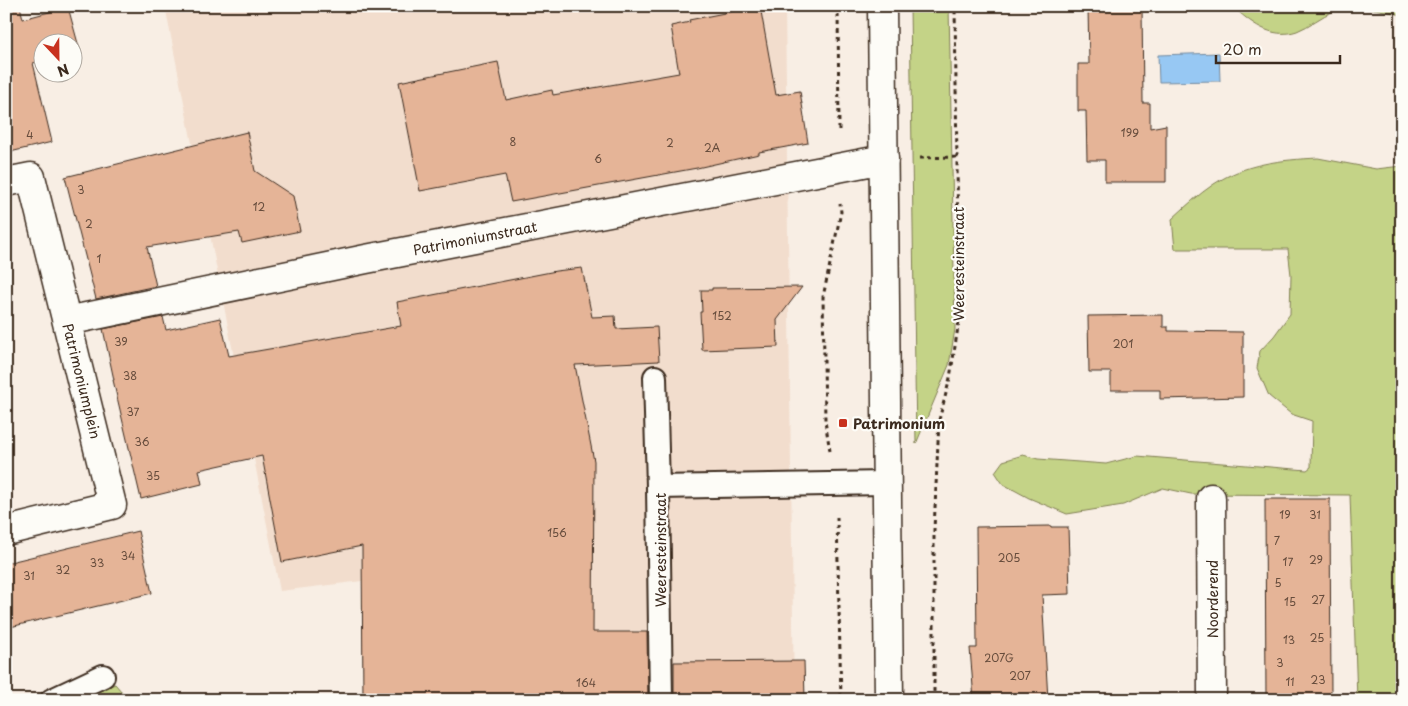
<svg xmlns="http://www.w3.org/2000/svg" width="1408" height="706" font-family="'Playpen Sans',sans-serif">
<style>
.built{fill:#f2ddcd}
.green{fill:#c4d387;stroke:#807e52}
.water{fill:#97c8f3;stroke:#72899e}
.building{fill:#e5b497;stroke:#3b2a1e}
.lines{fill:none;stroke-linecap:round;stroke-linejoin:round}
.lane-casing{stroke:#3b2a1e;stroke-width:26}
.street-casing{stroke:#3b2a1e;stroke-width:31}
.primary-casing{stroke:#3b2a1e;stroke-width:31}
.path{stroke:#3b2a1e;stroke-width:3;stroke-dasharray:4 4;stroke-linecap:butt}
.lane{stroke:#fdfcf7;stroke-width:22}
.street{stroke:#fdfcf7;stroke-width:28}
.primary{stroke:#fdfcf7;stroke-width:28}
.poi-dot{fill:#c8321e;stroke:#fdfcf7;stroke-width:2}
.labels{text-anchor:middle;dominant-baseline:central;stroke-width:4.5;stroke-linejoin:round;paint-order:stroke}
.number-label{font-size:11px;fill:#664c3c}
.street-label{font-size:14px;fill:#3b2a1e;stroke:#fdfcf7}
.poi-label{font-size:14px;font-weight:bold;fill:#3b2a1e;stroke:#fdfcf7;text-anchor:start}
</style>
<rect width="100%" height="100%" fill="#f8eee4"/>
<filter id="ink" filterUnits="userSpaceOnUse"><feTurbulence type="fractalNoise" baseFrequency=".02" numOctaves="2"/><feDisplacementMap in="SourceGraphic" scale="10" xChannelSelector="R" yChannelSelector="G"/><feConvolveMatrix kernelMatrix="1 2 1 2 8 2 1 2 1" color-interpolation-filters="sRGB"/></filter>
<g filter="url(#ink)">
<!-- built -->
<path class="built" d="M165 6H785L794 700H363L362 581 280 591Z"/>
<!-- green -->
<path class="green" d="M910 6H949L955 329 949 365 916 444Z
M1232 6H1402V15C1381 10 1354 3 1334 11 1321 16 1310 26 1297 31 1271 40 1250 22 1232 6Z
M1318 158 1376 169 1402 166V700H1357L1350 495 1191 494 1163 488 1123 505 1067 514 1029 498 1003 484 995 472 1003 461 1023 455 1038 459 1106 464 1137 456 1307 470 1311 467 1312 421 1291 414 1269 396 1257 368 1260 351 1274 336 1290 314 1291 275 1288 249H1175L1172 219C1185 207 1199 194 1214 184 1246 163 1281 160 1318 158Z
M115 684 129 700H78Z"/>
<!-- water -->
<path class="water" d="M1219 53 1220 81 1159 82 1158 55Z"/>
<!-- building -->
<path class="building" d="M6 6H20L23 19 68 7 80 51 72 53V42H42V61L33 63 52 142 6 153Z
M760 6 776 95 800 91 808 143 759 152V154L697 168 511 202 505 175 420 191 399 82 498 62 506 100 552 90 553 95 679 73 671 26 690 22 689 20Z
M1088 6H1142L1143 103H1150V128L1166 125V182H1105V160H1087L1086 111H1078V64H1089Z
M247 132 255 171 293 196 300 231 242 243 239 232 147 247 156 286 96 299 65 177Z
M582 268 592 317 615 316 616 329 657 327 659 361 575 365 594 461 593 632H647L648 700H363L362 546 282 562 262 456 199 470 202 484 141 499 113 380H114L103 329 163 317 166 330 220 318 229 356 401 326 397 302 556 271Z
M802 287 777 320 778 347 702 350 700 312H702L701 290H712V288Z
M1163 315V327H1168V331L1243 332V397L1160 399V390H1111V372H1089L1088 316Z
M1265 499H1330L1331 700H1266Z
M1051 526V527H1068L1070 594 1042 595 1048 700H974L970 648H977L976 527Z
M138 531 152 593 6 628V563Z
M804 661 805 700H674V662Z"/>
<g class="lines">
<defs>
<path id="lane" d="M655 377 658 487
M52 700 103 676
M661 700 658 487 886 483"/>
<path id="street" d="M6 182 31 177 112 505 6 531
M67 321 366 259 884 159
M1211 498 1212 700"/>
<path id="primary" d="M882 6 889 700"/>
</defs>
<!-- lane casing -->
<use href="#lane" class="lane-casing"/>
<!-- street casing -->
<use href="#street" class="street-casing"/>
<!-- primary casing -->
<use href="#primary" class="primary-casing"/>
<!-- path -->
<path class="path" d="M838 6 839 131
M920 158 957 157
M830 451 825 421 823 297 841 212 840 204
M837 517 841 700
M934 700V530L939 420 950 378 959 321 955 6"/>
<!-- lane -->
<use href="#lane" class="lane"/>
<!-- street -->
<use href="#street" class="street"/>
<!-- primary -->
<use href="#primary" class="primary"/>
</g>
</g>
<!-- markers -->
<rect class="poi-dot" x="838" y="418" width="10" height="10" rx="2.5"/>
<g class="labels">
<!-- number labels -->
<g class="number-label">
<text x="1130" y="132">199</text>
<text x="30" y="134">4</text>
<text x="513" y="141">8</text>
<text x="670" y="142">2</text>
<text x="712" y="147">2A</text>
<text x="598" y="158">6</text>
<text x="81" y="189">3</text>
<text x="259" y="206">12</text>
<text x="89" y="223">2</text>
<text x="99" y="258">1</text>
<text x="722" y="315">152</text>
<text x="121" y="341">39</text>
<text x="1123" y="343">201</text>
<text x="130" y="375">38</text>
<text x="133" y="411">37</text>
<text x="142" y="441">36</text>
<text x="153" y="475">35</text>
<text x="1285" y="514">19</text>
<text x="1315" y="514">31</text>
<text x="557" y="532">156</text>
<text x="1277" y="540">7</text>
<text x="128" y="555">34</text>
<text x="1009" y="557">205</text>
<text x="1316" y="559">29</text>
<text x="1288" y="561">17</text>
<text x="97" y="562">33</text>
<text x="63" y="569">32</text>
<text x="29" y="575">31</text>
<text x="1278" y="582">5</text>
<text x="1318" y="599">27</text>
<text x="1290" y="601">15</text>
<text x="1317" y="637">25</text>
<text x="1289" y="639">13</text>
<text x="999" y="657">207G</text>
<text x="1280" y="662">3</text>
<text x="1020" y="675">207</text>
<text x="1318" y="679">23</text>
<text x="1290" y="681">11</text>
<text x="586" y="682">164</text>
</g>
<!-- street labels -->
<g class="street-label">
<text transform="translate(475 238) rotate(-11)">Patrimoniumstraat</text>
<text transform="translate(958 264) rotate(-90)">Weeresteinstraat</text>
<text transform="translate(82 381) rotate(76)">Patrimoniumplein</text>
<text transform="translate(660 550) rotate(-90)">Weeresteinstraat</text>
<text transform="translate(1212 599) rotate(-90)">Noorderend</text>
</g>
<!-- poi labels -->
<g class="poi-label">
<text x="853" y="423">Patrimonium</text>
</g>
</g>
<!-- margin -->
<rect width="1408" height="706" fill="none" stroke="#fdfcf7" stroke-width="25"/>
<rect x="12" y="12" width="1383" height="681" fill="none" stroke="#3b2a1e" stroke-width="2" filter="url(#ink)"/>
<!-- north arrow -->
<g transform="translate(58 58) rotate(158)"><circle r="24" fill="#fdfcf7" stroke="#afa8a0"/>
<path d="M0-4L9 19L0 12L-9 19Z" fill="#c8321e"/>
<text y="-8" font-size="14" font-weight="bold" text-anchor="middle" fill="#3b2a1e">N</text>
</g>
<!-- scale -->
<path d="M1216 55v8h124v-8" fill="none" stroke="#3b2a1e" stroke-width="2.5"/>
<text x="1223" y="55" font-size="15" fill="#3b2a1e" stroke="#fdfcf7" stroke-width="4" paint-order="stroke">20 m</text>
</svg>
